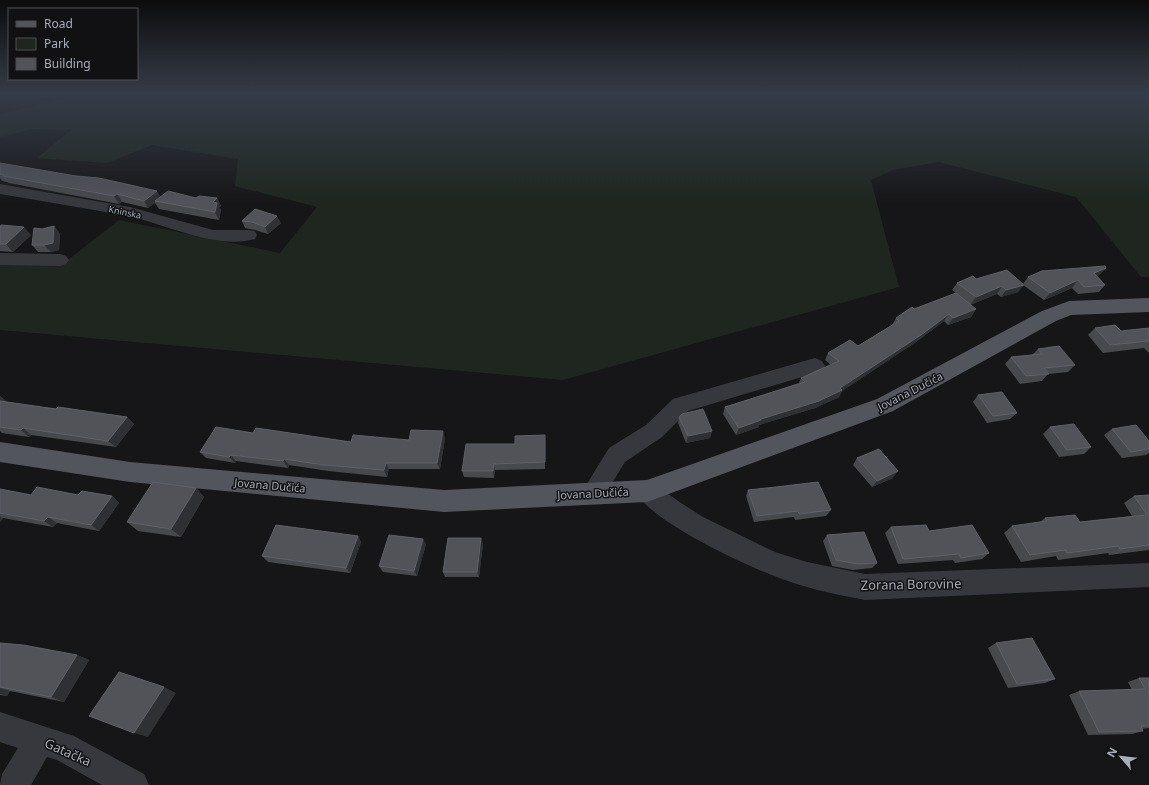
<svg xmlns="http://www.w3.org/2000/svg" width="1149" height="785" font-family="'Noto Sans',sans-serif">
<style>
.green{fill:#1e261f}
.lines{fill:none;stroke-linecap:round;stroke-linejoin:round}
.minor{fill:#37383d;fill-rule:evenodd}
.major{fill:#53555c;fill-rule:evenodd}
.wall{fill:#47494d}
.shaded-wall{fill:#2f3033}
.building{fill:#525359;stroke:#5f6168}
.labels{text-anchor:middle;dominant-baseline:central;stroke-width:3;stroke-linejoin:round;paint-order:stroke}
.far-street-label{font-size:9px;fill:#a8adb8;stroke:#111113}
.street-label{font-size:11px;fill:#a8adb8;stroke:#111113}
.near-street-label{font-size:13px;fill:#a8adb8;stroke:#111113}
</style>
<rect width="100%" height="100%" fill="#161618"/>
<!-- green -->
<path class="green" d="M90 93H1149V277H1141L1076 197 939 162 893 170 871 180 899 287 563 380 0 330V265L64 263 119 220 280 253 317 207 235 186 238 159 152 145 107 163 37 158 71 130 33 129 0 137V114Z"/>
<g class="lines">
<!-- minor -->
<path class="minor" d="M0 184 130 207 213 230H249L255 231 257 235 255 239C214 250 167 224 127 216 85 208 42 201 0 194Z
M0 253 60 254 66 256 69 260 66 264 60 266 0 265Z
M815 358 822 361 825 366 822 371 688 411 662 437 625 462 602 499 594 502 586 499 582 492 609 448 646 425 673 399Z
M647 481 655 484 678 501 703 517 775 552 807 562 865 574 1149 563V587L865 600C839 595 813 590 788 581 754 570 650 522 635 491L639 484Z
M0 712 74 736 144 774 149 785H102L57 760 47 757 31 785H0L2 774 18 748 0 742Z"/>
<!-- major -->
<path class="major" d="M1149 298V312L1071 315 1056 321 893 411 647 502 444 512 130 482 0 462V442L130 462 444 490 647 480 877 399 1042 311 1069 301Z"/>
</g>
<!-- wall -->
<path class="wall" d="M0 163 161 197 217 198 221 206 219 207 221 210 219 220 159 209 155 203 148 208 122 202 119 204 9 183 7 182 2 181 0 178Z
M242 221 281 223 268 234 255 230 245 228Z
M54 226 60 234 59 250 51 252H38L32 245 42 229Z
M0 227 31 235 13 252 0 251Z
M1106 268 1099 275 1097 276 1105 285 1099 292 1078 294 1072 288 1044 300 1023 285 1018 292 1001 297 997 294 970 305 976 309 971 317 948 325 944 321 916 342 842 391 839 397 815 408 759 425V427L736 435 723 414 725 407 799 383 801 378 831 365 825 360 828 353 858 346 892 325 896 318 914 309 956 293 952 290 957 283 976 279 1023 284 1028 277Z
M1095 328 1121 331 1149 328V353L1144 348 1103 353 1088 335Z
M1038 349 1075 365 1068 372 1048 374 1042 381 1020 384 1005 364 1011 357 1032 355Z
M978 395 1017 413 1010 419 987 423 973 402Z
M0 396 7 402 56 409 127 417 134 424 116 447 31 435 29 437 2 433 0 431Z
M679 417 712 431 710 438 686 443 678 423Z
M1050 427 1091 447 1084 454 1059 457 1043 434Z
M1112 429 1149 441V453L1146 455 1122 458 1104 435Z
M253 433 351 442 409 440 445 438 440 469H389L387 477 328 471 289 465 288 468 236 461 235 463 206 458 200 452Z
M545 442V469L495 470 494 478 464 477 462 471 515 444Z
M857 458 893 478 872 487 853 465Z
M196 488 204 497 181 537 138 531 127 522Z
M0 489 31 495H78L112 496 119 503 99 531 57 523 53 527 3 518 0 522Z
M748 490 831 510 826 516 795 520 794 517 754 522 746 496Z
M1149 495V550L1109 555 1108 553 1058 560 1056 556 1021 562 1004 533 1012 526 1040 522 1045 518 1080 522 1132 516 1124 503 1134 496Z
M891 527 929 531 989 553 982 559 955 563 953 560 898 564 885 533Z
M827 535 877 563 872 568 853 570 832 566 823 541Z
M358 536 361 542 350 573 268 562 262 556Z
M426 544 417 576 383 572 379 566Z
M483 544 479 577H445L443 572Z
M0 643 77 655 89 660 64 702 10 691 7 696 0 695Z
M996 643 1055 679 1045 683 1008 688 988 648Z
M1139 678H1149V728L1142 729 1143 731 1132 734 1088 735 1069 695 1079 691 1132 690 1128 682Z"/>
<!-- shaded-wall -->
<path class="shaded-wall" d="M83 93H93L84 95Z
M157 191 161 198 155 201V203L148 208 144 201Z
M117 194 122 202 119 204 114 196Z
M217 198 221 206 219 207 221 210 219 220 215 212 213 202Z
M277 216 281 223 268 234 265 227Z
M54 226 60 234 59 250 51 252 44 245Z
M24 227 31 235 13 252 6 244Z
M1106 268 1099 275 1088 281 1094 273Z
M1078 280 1072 288 1044 300 1050 293Z
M1024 285 1018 292 1001 297 1006 290Z
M1002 286 997 294 970 305 976 297Z
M976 309 971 317 948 325 953 318Z
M949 314 944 321 916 342 842 391 839 397 815 408 759 425V427L736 435 739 428 761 419Z
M0 396 7 402 0 405Z
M127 417 134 424 116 447 108 441Z
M23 428 31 435 29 437 21 430Z
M443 431 445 438 440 469 437 463Z
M712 431 710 438 686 443 688 436Z
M231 455 236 461 235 463 229 457Z
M284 459 289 465 288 468 283 461Z
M386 463 389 469 387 477 384 470Z
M494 464 495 470 494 478 493 471Z
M898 471 893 478 872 487 877 481Z
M196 488 204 497 181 537 171 529Z
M112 496 119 503 99 531 91 525Z
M0 516 3 518 0 522Z
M48 517 57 523 53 527 44 521Z
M358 536 361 542 350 573 346 568Z
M481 538 483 544 479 577 477 572Z
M423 539 426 544 417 576 414 571Z
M77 655 89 660 64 702 51 697Z
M164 687 176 693 148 737 134 733Z
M0 688 10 691 7 696 0 694Z"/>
<!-- building -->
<path class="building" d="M0 163 76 176 99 178 157 191 144 201 117 194 114 196 3 176 4 175 0 174Z
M168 191 196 198 199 196 217 198 213 202 217 203 215 212 155 201Z
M255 209 277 216 265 227 252 222 242 221Z
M1 225 24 227 6 244H0V227Z
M54 226 53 243 44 245H32L34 228 42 229Z
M1105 266 1106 268 1094 273 1105 285 1084 287 1078 280 1050 293 1028 277 1042 271Z
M1007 270 1024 285 1006 290 1002 286 976 297 957 283 973 276 976 279Z
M956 293 976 309 953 318 949 314 921 335 840 388 842 390 819 401 761 419V420L739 428 725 407 805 382 801 378 839 361 828 353 850 340 858 346 899 321 896 318 912 307 914 309Z
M1115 325 1121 331 1149 328V341L1110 345 1095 328Z
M1059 346 1075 365 1044 368 1049 374 1026 376 1011 357 1042 354 1038 349Z
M1002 392 1017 413 993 416 978 395Z
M0 401 56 409 58 407 127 417 108 441 23 428 21 430 0 427Z
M703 409 712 431 688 436 679 417 682 414Z
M1074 424 1091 447 1067 450 1050 427Z
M1136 425 1149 441V449L1131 452 1112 429Z
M216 427 253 433 256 428 351 442 353 435 409 440 411 430 443 431 437 463H386L384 470 324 465 284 459 283 461 231 455 229 457 200 452Z
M545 435V462L494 464 493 471H462L466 444H515V436Z
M879 449 898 471 877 481 857 458Z
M153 482 196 488 171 529 127 522Z
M818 482 831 510 799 514 798 511 757 516 748 490 776 487Z
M37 487 78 495 82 491 112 496 91 525 48 517 44 521 0 513V489L31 495Z
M1149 495V545L1120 549 1118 546 1067 553 1065 550 1030 555 1012 526 1047 521 1045 518 1075 515 1080 522 1147 515 1134 496Z
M276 525 358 536 346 568 262 556Z
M926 525 929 531 972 525 989 553 961 558 959 554 903 559 891 527Z
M864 532 877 563 858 564 836 560 827 535Z
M389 535 423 539 414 571 379 566Z
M448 538H481L477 572H443Z
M1032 638 1055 679 1017 684 996 643Z
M0 643 23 645 77 655 51 697 0 687Z
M119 672 164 687 134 733 89 716Z
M1139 678H1149V726H1141L1143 731 1099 732 1079 691 1145 689Z"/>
<!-- sky -->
<linearGradient id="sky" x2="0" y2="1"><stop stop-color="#0c0c0d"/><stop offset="0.46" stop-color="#363c48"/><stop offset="1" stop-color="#363c48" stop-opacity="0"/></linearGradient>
<rect width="1149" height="203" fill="url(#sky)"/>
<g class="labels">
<!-- far-street labels -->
<g class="far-street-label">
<text transform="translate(125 212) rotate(12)">Kninska</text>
</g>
<!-- street labels -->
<g class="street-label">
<text transform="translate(910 391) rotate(-27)">Jovana Dučića</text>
<text transform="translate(270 485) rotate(5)">Jovana Dučića</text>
<text transform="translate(593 493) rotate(-3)">Jovana Dučića</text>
</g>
<!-- near-street labels -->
<g class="near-street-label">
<text transform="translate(911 584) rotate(-1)">Zorana Borovine</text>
<text transform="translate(68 752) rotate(24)">Gatačka</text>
</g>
</g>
<!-- legend -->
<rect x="8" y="8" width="130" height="72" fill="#111113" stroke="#4d4f55"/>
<rect x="16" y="21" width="20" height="6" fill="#53555c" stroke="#4d4f55"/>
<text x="44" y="28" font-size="12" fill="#a8adb8">Road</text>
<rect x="16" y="38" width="20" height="12" fill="#1e261f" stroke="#4d4f55"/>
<text x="44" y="48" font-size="12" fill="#a8adb8">Park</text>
<rect x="16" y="58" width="20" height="12" fill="#525359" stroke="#4d4f55"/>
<text x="44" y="68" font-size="12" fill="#a8adb8">Building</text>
<!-- north arrow -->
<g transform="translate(1121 757) rotate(298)" stroke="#111113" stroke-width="3" paint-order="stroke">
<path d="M0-3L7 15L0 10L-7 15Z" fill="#a8adb8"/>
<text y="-6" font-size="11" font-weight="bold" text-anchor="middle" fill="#a8adb8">N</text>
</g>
</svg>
